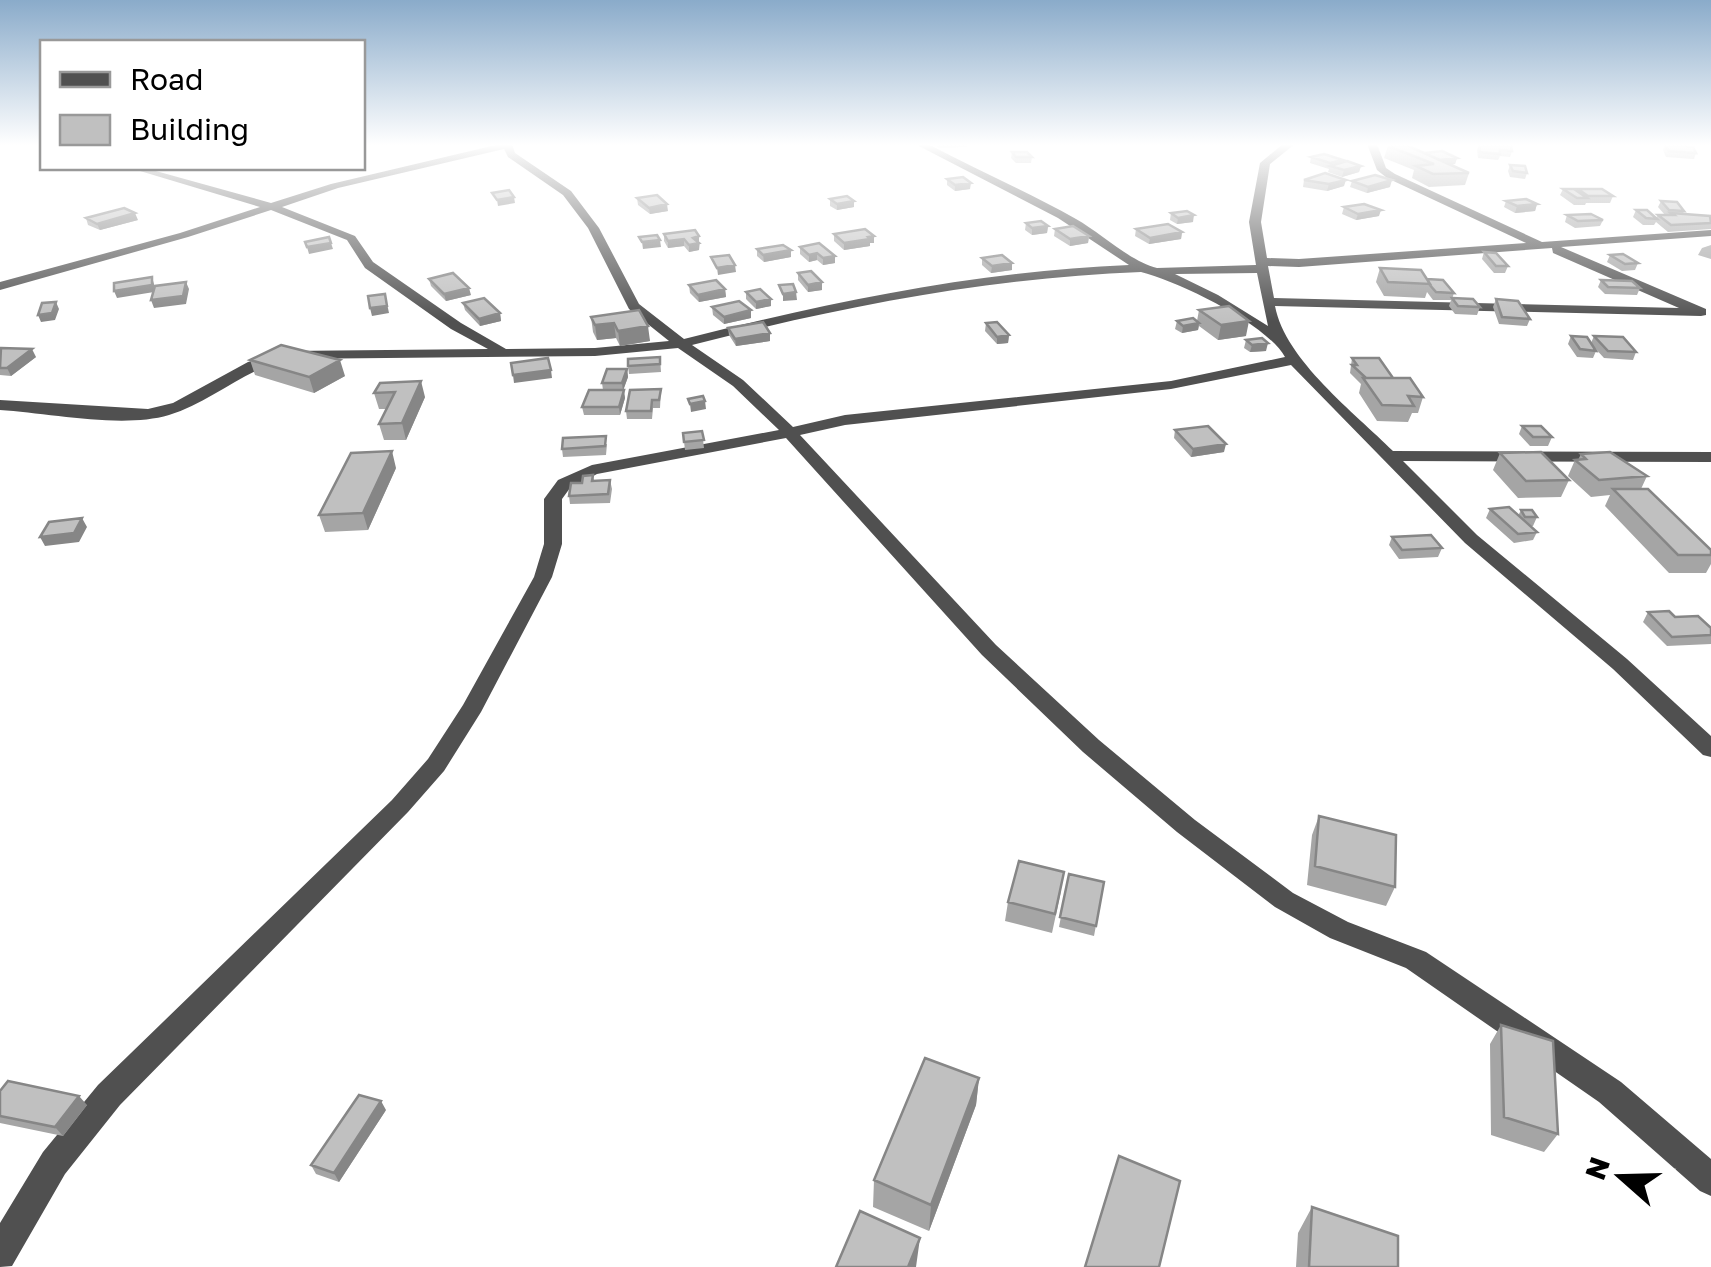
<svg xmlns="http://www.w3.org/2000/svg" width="1711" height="1267" font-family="'Golos Text',sans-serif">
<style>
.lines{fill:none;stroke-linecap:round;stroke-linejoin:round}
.street{fill:#505050;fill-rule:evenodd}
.wall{fill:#a5a5a5}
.shaded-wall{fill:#868686}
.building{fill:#c0c0c0;stroke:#868686;stroke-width:2.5}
</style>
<rect width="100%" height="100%" fill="#fff"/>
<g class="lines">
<!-- street -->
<path class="street" d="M500 144H512L515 153 571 191 599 228 639 304 684 339C830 302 977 271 1129 265L1058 218 915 144H928C977 170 1028 192 1076 219 1101 233 1131 262 1157 268L1256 265 1249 222 1260 163 1283 144H1295L1270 164 1261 222 1267 258 1299 259 1526 243 1387 178 1377 170 1367 144H1377L1386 168 1395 174 1542 242 1711 230V236L1561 247 1706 309V315L1701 316 1275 306C1285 360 1355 413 1393 451L1711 452V462L1403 461 1477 535 1627 659 1711 736V757L1703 755 1613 669 1465 543 1291 365 1171 389 845 425 800 435 996 645 1099 740 1195 820 1293 893 1348 922 1426 952 1621 1082 1711 1159V1196L1700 1191 1599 1102 1406 968 1330 938 1275 907 1177 832 1083 752 982 655 786 438 597 474 570 488 562 499V544L552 577 481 712 444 771 408 812 120 1105 65 1174 12 1266 0 1267V1223L43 1152 98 1085 392 800 428 759 463 705 534 577 544 544V499L558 480 592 465 779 430 733 386 678 348 595 356 287 359C244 370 211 402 169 415 122 429 49 413 0 410V400L148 409 173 403 248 362 287 351 488 349 451 329 365 268 347 240 271 210 188 237 0 290V282L180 233 260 207 130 168H145L271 203 331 184ZM504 149 508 157 563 195 588 228 629 309 669 341 595 348 506 349 461 323 373 262 355 236 282 207 338 188ZM1552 248 1553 253 1679 308 1274 298 1268 266 1299 267ZM1141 272C1178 281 1268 325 1285 357L1171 381 845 415 793 427 743 380 692 345C840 307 988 278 1141 272ZM1257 273 1268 326 1218 295 1175 274Z"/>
</g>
<!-- wall -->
<path class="wall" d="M936 144H967V147L938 148Z
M1479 144 1512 151 1510 157 1500 156 1498 160 1478 158 1477 150Z
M1665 144 1696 153 1694 159 1666 157 1663 150Z
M1388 146 1457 158 1455 164 1451 165 1469 173 1465 185 1429 187 1412 178 1414 170 1384 158Z
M1012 152 1032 157 1031 163H1016L1011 158Z
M1311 157 1342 163 1361 166 1359 172 1342 177 1328 172 1329 169 1310 163Z
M1510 165 1527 173 1525 179 1510 177 1508 171Z
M947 179 970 189 955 191 947 185Z
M1304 180 1344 186 1327 191 1303 187Z
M1352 181 1390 187 1367 193 1350 187Z
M1563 189 1577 191 1578 189 1613 196 1610 203H1586L1585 205H1574L1560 195Z
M637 198 668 211 650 214 638 205Z
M830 199 854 207 837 210 830 206Z
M1506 201 1537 204 1535 211 1515 213 1504 207Z
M1661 201 1684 211 1683 214 1711 216V229L1668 232 1656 222 1654 225H1643L1633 217 1636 210 1656 218 1658 215H1665L1658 207Z
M1344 207 1379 216 1356 220 1342 214Z
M1171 213 1193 222 1177 224 1170 220Z
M1567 215 1603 220 1600 226 1575 228 1565 222Z
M86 218 138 220 100 230 88 225Z
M1026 223 1048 226 1047 233 1032 235 1025 230Z
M1055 229 1089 236 1088 243 1070 246 1054 236Z
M1136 229 1182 232 1181 239 1149 244 1135 236Z
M664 234 700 243 699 250 689 252 684 246 668 248 664 241Z
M834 234 874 243H870V246L844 250 834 241Z
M819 243 835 263 823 265 817 260 809 262 800 254V247Z
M1711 245V259L1698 255 1702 248Z
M757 249 791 257 764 262 757 256Z
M1484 252 1508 266 1505 273H1494L1482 259Z
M1610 255 1638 263 1635 270 1622 271 1607 262Z
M982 258 1012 263V270L991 273 982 265Z
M1380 268 1427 279 1454 293 1452 299 1480 307 1477 315 1455 314 1449 306 1451 300H1433L1427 292 1425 298 1384 296 1376 282Z
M798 273 822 290 808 292 798 280Z
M429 279 471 295 446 301 431 286Z
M1601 280 1640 288 1637 295 1605 294 1598 287Z
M689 285 725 289 726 297 699 302 690 293Z
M746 292 771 306 756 309 746 299Z
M1496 299 1530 319 1527 326 1499 324 1493 307Z
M463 303 500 313 501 321 480 326 465 310Z
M712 307 751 318 724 324 713 315Z
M639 310 650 341 620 346 616 338 597 340 593 332 591 317Z
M1199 310 1246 336 1218 340 1199 326 1198 330 1182 333 1175 329 1177 321H1197Z
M986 323 1009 335 1008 343 997 344 985 331Z
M728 328 770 341 736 346 729 335Z
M1571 336 1591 343 1594 336 1636 352 1633 360 1604 358 1593 346 1596 351 1593 358 1577 357 1568 344Z
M1246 340 1266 351 1250 352 1244 348Z
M0 349 36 357 11 376 0 375Z
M660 357 661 372 629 374 628 366Z
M1352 358 1393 378 1423 397 1418 413H1412L1408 422 1377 421 1359 393 1361 384 1350 373Z
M250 360 345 376 314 393 255 375Z
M627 369 628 377 623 390 625 398 620 415H584L582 407 603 390 602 383Z
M380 383 425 397 406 440H384L379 424 387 409H379L374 393Z
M661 389 660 408H653L652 419H627L626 411Z
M1522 426 1552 437 1548 446H1530L1519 434Z
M1175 430 1224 452 1191 457 1174 438Z
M702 431 704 448 685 450 683 433Z
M607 444 606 455 563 457 562 449Z
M1500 453 1569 480 1561 497 1518 498 1493 470Z
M1581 454 1647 476 1641 489 1711 550V564L1706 573H1669L1605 506 1610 495 1591 497 1568 476 1575 460H1578Z
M396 468 368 530 325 532 319 515Z
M593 475 594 481 610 480 612 489 610 503 570 504 569 496 582 483Z
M1490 509 1518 516 1521 510 1537 517 1533 526H1530L1537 532 1533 540 1514 543 1486 518Z
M1392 537 1442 548 1438 557 1399 559 1389 545Z
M1648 612 1675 617 1711 628V644L1667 646 1643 622Z
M1319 816 1395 887 1386 906 1307 885 1312 835Z
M1069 874 1104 882 1094 936 1059 927Z
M1061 891 1052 933 1005 921 1008 902Z
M1501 1025 1558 1134 1544 1152 1491 1135 1490 1044Z
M979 1078 976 1105 929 1231 873 1207 874 1180Z
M0 1091 87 1105 63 1136 0 1123Z
M386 1110 339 1182 316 1174 311 1165Z
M1312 1207 1398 1267H1296L1298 1233Z"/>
<!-- shaded-wall -->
<path class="shaded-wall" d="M1457 158 1455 164 1434 166 1431 160Z
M1361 166 1359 172 1342 177 1344 170Z
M1346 180 1344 186 1327 191 1329 184Z
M1392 180 1390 187 1367 193 1368 187Z
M971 183 970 189 955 191V185Z
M514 197 515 203 498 206 497 200Z
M854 201V207L837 210V204Z
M667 204 668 211 650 214 649 208Z
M1537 204 1535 211 1515 213 1517 206Z
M1381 210 1379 216 1356 220 1358 214Z
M135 213 138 220 100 230 97 224Z
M1194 215 1193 222 1177 224 1178 218Z
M1048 226 1047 233 1032 235V228Z
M1182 232 1181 239 1149 244 1150 238Z
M699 236V250L689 252V245L693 238Z
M874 236V243H870V246L844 250V243Z
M1089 236 1088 243 1070 246V239Z
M684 239V246L668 248V241Z
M660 240 661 247 643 249 642 242Z
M331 243 333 249 309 254 307 247Z
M791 250V257L764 262 763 255Z
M817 253V260L809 262V255Z
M835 256V263L823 265V258Z
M1012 263V270L991 273 992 266Z
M735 265 736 272 718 275 717 268Z
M152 277 154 284V292L117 298 114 291Z
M186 282 189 289 186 304 154 308 151 300Z
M822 282V290L808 292V285Z
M469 288 471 295 446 301 444 294Z
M725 289 726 297 699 302 698 295Z
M796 292 797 300 783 301V294Z
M385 294 389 313 372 316 370 308Z
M771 299V306L756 309V302Z
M56 302 59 309 55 320 41 322 38 315Z
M751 310V318L724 324V317Z
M500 313 501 321 480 326 479 319Z
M1249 321 1246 336 1218 340 1221 325Z
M614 323 616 338 597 340 595 325Z
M1199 323 1198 330 1182 333 1183 326Z
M648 326 650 341 620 346 618 331Z
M770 333V341L736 346 735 339Z
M1009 335 1008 343 997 344V337Z
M1268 343 1266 351 1250 352 1252 345Z
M32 349 36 357 11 376 7 368Z
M340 360 345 376 314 393 309 377Z
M627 369 628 377 623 391 622 383Z
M551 370 552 378 514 383 513 375Z
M421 381 425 397 406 440 402 423Z
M624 390 625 398 620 415 619 407Z
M705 401 706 409 691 412 690 404Z
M1226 444 1224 452 1191 457 1193 449Z
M392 451 396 468 368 530 363 513Z
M82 518 87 527 79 542 45 546 40 537Z
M979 1078 976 1105 929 1231 931 1205Z
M79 1096 87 1105 63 1136 55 1127Z
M381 1101 386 1110 339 1182 334 1173Z
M920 1238 916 1267H908Z"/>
<!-- building -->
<path class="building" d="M1479 144 1511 146 1512 151 1500 150V154L1480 152Z
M1665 144 1693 147 1696 153 1669 151Z
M1406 145 1469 173 1433 174 1416 166 1434 164 1388 146Z
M1442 151 1457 158 1439 160 1425 153Z
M1012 152H1027L1032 157H1016Z
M1324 154 1343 160 1330 163 1311 157Z
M1347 161 1361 166 1344 170 1330 166Z
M1510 165 1525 166 1527 173 1513 171Z
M1325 173 1346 180 1329 184 1304 180Z
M1375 175 1392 180 1368 187 1352 181Z
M963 177 971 183 955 185 947 179Z
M1563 189H1574L1587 198H1577Z
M1578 189H1602L1613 196H1588Z
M509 190 514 197 497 200 492 193Z
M657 195 667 204 649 208 637 198Z
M847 196 854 201 837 204 830 199Z
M1526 199 1537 204 1517 206 1506 201Z
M1661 201 1677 202 1684 211 1669 210Z
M1364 204 1381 210 1358 214 1344 207Z
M124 208 135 213 97 224 86 218Z
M1636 210H1647L1657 219 1646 218Z
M1187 211 1194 215 1178 218 1171 213Z
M1671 213 1710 216 1711 223 1671 225 1658 215H1674Z
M1591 214 1603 220 1578 221 1567 215Z
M1041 221 1048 226 1032 228 1026 223Z
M1168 224 1182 232 1150 238 1136 229Z
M1073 226 1089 236 1070 239 1055 229Z
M865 229 874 236 868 237 870 239 844 243 834 234Z
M695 230 699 236 693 238 699 243 689 245 684 239 668 241 664 234Z
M657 235 660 240 642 242 639 237Z
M329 237 331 243 307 247 305 242Z
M819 243 835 256 823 258 817 253 809 255 800 247Z
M783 245 791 250 763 255 757 249Z
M1484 252 1496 253 1508 266H1496Z
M1623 254 1638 263 1625 264 1610 255Z
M729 255 735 265 717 268 711 257Z
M1002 255 1012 263 992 266 982 258Z
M1380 268 1421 270 1430 284 1388 282Z
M811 271 822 282 808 285 798 273Z
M453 273 469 288 444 294 429 279Z
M152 277V285L114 291V283Z
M1427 279 1443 280 1454 293 1436 292 1429 284H1430Z
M716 280 725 289 698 295 689 285Z
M1601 280 1632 281 1640 288 1608 287Z
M186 282 183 296 151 300 155 286Z
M793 284 796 292 783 294 779 285Z
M760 289 771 299 756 302 746 292Z
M385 294 387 306 370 308 368 296Z
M484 298 500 313 479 319 463 303Z
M1452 298 1473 299 1480 307 1458 306Z
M1496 299 1518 301 1530 319 1502 317Z
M739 301 751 310 724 317 712 307Z
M56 302 52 313 38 315 42 303Z
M1229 306 1249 321 1221 325 1199 310Z
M639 310 648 326 618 331 614 323 595 325 591 317Z
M1193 318 1199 323 1183 326 1177 321Z
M763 322 770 333 735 339 728 328Z
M997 322 1009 335 997 337 986 323Z
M1571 336 1587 337 1596 351 1580 349Z
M1594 336 1623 337 1636 352 1608 351Z
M1262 338 1268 343 1252 345 1246 340Z
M281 345 340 360 309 377 250 360Z
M1 348 32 349 7 368H0Z
M660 357V364L628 366V359Z
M548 358 551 370 513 375 511 363Z
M1352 358H1379L1393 378H1366L1352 365H1357Z
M607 369H627L622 383H602Z
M1363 378H1410L1423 397 1408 396 1414 406 1382 405Z
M421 381 402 423 379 424 395 392 374 393 380 383Z
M661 389 659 400H652L651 411H626L630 390Z
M589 390H624L619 407H582Z
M703 396 705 401 690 404 688 399Z
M1208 426 1226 444 1193 449 1175 430Z
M1522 426H1541L1552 437H1533Z
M702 431 704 440 684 442 683 433Z
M606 436 605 446 562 449 563 438Z
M392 451 363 513 319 515 351 453Z
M1541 452 1569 480 1526 481 1500 453Z
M1610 452 1647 476 1599 480 1575 460 1586 459 1581 454Z
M593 475 592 481 610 480 608 494 569 496 571 483H582L583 476Z
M1613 489H1648L1711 550V555H1678Z
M1509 507 1537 532 1518 534 1490 509Z
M1521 510H1532L1537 517H1525Z
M82 518 74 533 40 537 49 522Z
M1431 535 1442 548 1402 550 1392 537Z
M1669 611 1675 617 1698 616 1711 628V635L1672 637 1648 612Z
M1319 816 1396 835 1395 887 1315 866Z
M1019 861 1064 872 1055 914 1008 902Z
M1069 874 1104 882 1096 926 1060 917Z
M1501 1025 1553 1041 1558 1134 1504 1117Z
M925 1058 979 1078 931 1205 874 1180Z
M8 1081 79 1096 55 1127 0 1116V1091Z
M359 1095 381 1101 334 1173 311 1165Z
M1119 1156 1180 1181 1159 1267H1085Z
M1312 1207 1398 1236V1267H1309Z
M860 1211 920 1238 908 1267H836Z"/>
<!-- sky -->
<linearGradient id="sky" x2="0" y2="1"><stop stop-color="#8aabca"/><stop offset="0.45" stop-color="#fff"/><stop offset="1" stop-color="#fff" stop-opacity="0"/></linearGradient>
<rect width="1711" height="322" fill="url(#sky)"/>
<!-- legend -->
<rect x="40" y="40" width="325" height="130" fill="#ffffff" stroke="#999999" stroke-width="2.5"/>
<rect x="60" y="72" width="50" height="15" fill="#505050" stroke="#999999" stroke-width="2.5"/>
<text x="130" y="90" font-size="30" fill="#000000">Road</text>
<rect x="60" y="115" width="50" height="30" fill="#c0c0c0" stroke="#999999" stroke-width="2.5"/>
<text x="130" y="140" font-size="30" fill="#000000">Building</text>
<!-- north arrow -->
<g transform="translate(1621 1177) rotate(290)" stroke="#ffffff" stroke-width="8" paint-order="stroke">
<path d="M0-8L18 38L0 25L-18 38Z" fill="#000000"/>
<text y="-15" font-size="28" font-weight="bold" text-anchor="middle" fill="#000000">N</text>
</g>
</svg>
